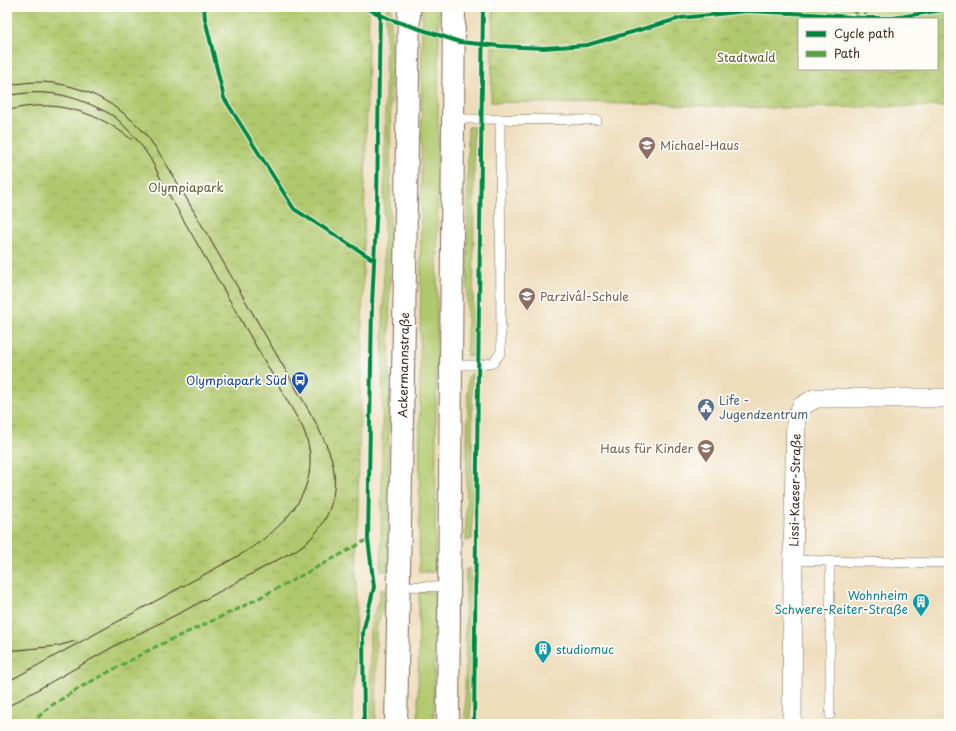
<svg xmlns="http://www.w3.org/2000/svg" width="956" height="731" font-family="'Playpen Sans',sans-serif">
<style>
.green{fill:#b1c96e;stroke:#767a46}
.park{fill:url(#park-crowns);stroke:#767a46;fill-rule:evenodd}
.lines{fill:none;stroke-linecap:round;stroke-linejoin:round}
.service-casing{stroke:#7a6955;stroke-width:10}
.minor-casing{stroke:#7a6955;stroke-width:20}
.secondary-casing{stroke:#7a6955;stroke-width:24}
.service{stroke:#fff;stroke-width:9}
.minor{stroke:#fff;stroke-width:19}
.secondary{stroke:#fff;stroke-width:22}
.tram{stroke:#3b2a1e;stroke-width:1}
.quiet{stroke:#54a441;stroke-width:3;stroke-dasharray:6 3;stroke-linecap:butt}
.cycleway-casing{stroke:#fdfcf7;stroke-width:6}
.cycleway{stroke:#00873e;stroke-width:4}
.labels{text-anchor:middle;dominant-baseline:central;stroke-width:3.5;stroke-linejoin:round;paint-order:stroke}
.park-label{font-size:12px;fill:#5e5a36;stroke:#fdfcf7}
.education-label{font-size:12px;fill:#785e54;stroke:#fdfcf7;text-anchor:start}
.street-label{font-size:12px;fill:#3b2a1e;stroke:#fdfcf7}
.transit-label{font-size:12px;fill:#164399;stroke:#fdfcf7;text-anchor:end}
.service-label{font-size:12px;fill:#4e5e75;stroke:#fdfcf7;text-anchor:start}
.culture-label{font-size:12px;fill:#0d838f;stroke:#fdfcf7;text-anchor:end}
</style>
<defs>
<pattern id="park-crowns" width="20" height="18" patternUnits="userSpaceOnUse"><rect width="20" height="18" fill="#b1c96e"/><path d="M2 6a3 3 0 1 1 6 0M12 15a3 3 0 1 1 6 0" fill="none" stroke="#91a35a"/></pattern>
</defs>
<rect width="100%" height="100%" fill="#fdfcf7"/>
<filter id="ink" filterUnits="userSpaceOnUse"><feTurbulence type="fractalNoise" baseFrequency=".025" numOctaves="2"/><feDisplacementMap in="SourceGraphic" scale="8" xChannelSelector="R" yChannelSelector="G"/><feConvolveMatrix kernelMatrix="1 2 1 2 8 2 1 2 1" color-interpolation-filters="sRGB"/></filter>
<filter id="wash" filterUnits="userSpaceOnUse"><feTurbulence type="fractalNoise" baseFrequency=".012" numOctaves="4" result="noise"/><feDisplacementMap in="SourceGraphic" scale="16" xChannelSelector="R" yChannelSelector="G"/><feGaussianBlur stdDeviation="0.9" result="paint"/><feColorMatrix in="noise" values="0 0 0 0 0 0 0 0 0 0 0 0 0 0 0 0 0 1.4 0 .05"/><feComposite in="paint" operator="in"/></filter>
<g filter="url(#wash)">
<rect width="100%" height="100%" fill="#edb"/>
<!-- green -->
<path class="green" d="M386 7H391L388 571H381Z
M422 7H439L435 572H419Z
M468 127H474L473 356H467Z
M472 373V539L466 541 468 377Z
M466 569H471L470 724H465Z
M380 590H387L386 600 378 622 376 630V724H370V632L371 622 380 600Z
M419 592H435L434 724H418Z"/>
<!-- park -->
<path class="park" d="M7 7H369L353 724H7Z
M493 7H949V106L770 108 629 104 491 102ZM799 19H937V69H799Z"/>
</g>
<g filter="url(#ink)">
<g class="lines">
<defs>
<path id="service" d="M453 119H482L597 120
M451 365H478L493 363 501 352 500 119
M793 560 859 562 949 563
M399 586 449 587
M830 715V562"/>
<g id="minor">
<path id="s1" d="M792 724 793 560 796 417 802 406 816 398H949"/>
</g>
<g id="secondary">
<path id="s2" d="M396 724 405 273 409 7"/>
<path d="M448 724 454 7"/>
</g>
</defs>
<!-- service casing -->
<use href="#service" class="service-casing"/>
<!-- minor casing -->
<use href="#minor" class="minor-casing"/>
<!-- secondary casing -->
<use href="#secondary" class="secondary-casing"/>
<!-- service -->
<use href="#service" class="service"/>
<!-- minor -->
<use href="#minor" class="minor"/>
<!-- secondary -->
<use href="#secondary" class="secondary"/>
<!-- tram -->
<path class="tram" d="M7 86C57 73 106 93 141 129 152 141 161 156 170 170L316 423C321 434 327 445 331 457 339 484 333 516 312 537 306 543 300 548 292 552L182 612 120 643 7 707
M7 96C40 89 66 93 96 107 102 110 109 113 115 117 125 126 136 138 144 149 152 160 158 173 164 186L303 428C327 486 286 527 240 555L7 682
M7 111C41 100 80 107 111 125 117 129 125 134 131 139
M7 650H18L57 646 76 641"/>
<!-- quiet -->
<path class="quiet" d="M845 7 861 16
M863 18 870 7
M31 724 49 707 81 687 155 647 240 608 338 556 368 539"/>
<defs>
<path id="cycleway" d="M204 7 205 19 224 98 294 209 374 260
M363 7 392 20 460 42 500 46 544 48 587 45 681 18 747 11 812 14 863 18H893L949 9
M364 724 363 632 374 587 368 539 372 305 377 200 380 7
M474 724 476 533 483 7"/>
</defs>
<!-- cycleway casing -->
<use href="#cycleway" class="cycleway-casing"/>
<!-- cycleway -->
<use href="#cycleway" class="cycleway"/>
</g>
</g>
<!-- icons -->
<defs>
<symbol id="school-pin" viewBox="-11 -11 22 30"><path d="M0 17L-7.5 6A9.5 9.5 0 1 1 7.5 6Z" fill="#8d6e63" stroke="#fdfcf7"/><path d="M0-5L7-2L0 1L-7-2ZM-4 1L0 2.5L4 1V4Q0 6-4 4Z" fill="#fff"/></symbol>
<symbol id="bus-pin" viewBox="-11 -11 22 30"><path d="M0 17L-7.5 6A9.5 9.5 0 1 1 7.5 6Z" fill="#1a4fb4" stroke="#fdfcf7"/><path d="M-5-6H5V4H4V6H2V4H-2V6H-4V4H-5ZM-3.5-4V0h7V-4ZM-3.5 1.2v1.5H-2V1.2ZM2 1.2v1.5H3.5V1.2Z" fill="#fff"/></symbol>
<symbol id="civic-pin" viewBox="-11 -11 22 30"><path d="M0 17L-7.5 6A9.5 9.5 0 1 1 7.5 6Z" fill="#5c6f8a" stroke="#fdfcf7"/><path d="M-.6-6.5H3V-4.5H.6V-3L4-1V1h2V6H-6V1h2V-1L-.6-3ZM-1.2 2.5V6h2.4V2.5Z" fill="#fff"/></symbol>
<symbol id="building-pin" viewBox="-11 -11 22 30"><path d="M0 17L-7.5 6A9.5 9.5 0 1 1 7.5 6Z" fill="#0f9aa8" stroke="#fdfcf7"/><path d="M-4-6H4V6H1V3H-1V6H-4ZM-2.5-4.3h1.7v1.8h-1.7ZM.8-4.3h1.7v1.8H.8ZM-2.5-1h1.7V.8h-1.7ZM.8-1h1.7V.8H.8Z" fill="#fff"/></symbol>
</defs>
<g fill-rule="evenodd">
<use href="#school-pin" x="637" y="135" width="20" height="27"/>
<use href="#school-pin" x="517" y="286" width="20" height="27"/>
<use href="#bus-pin" x="290" y="370" width="20" height="27"/>
<use href="#civic-pin" x="696" y="397" width="20" height="27"/>
<use href="#school-pin" x="696" y="438" width="20" height="27"/>
<use href="#building-pin" x="911" y="592" width="20" height="27"/>
<use href="#building-pin" x="533" y="639" width="20" height="27"/>
</g>
<g class="labels">
<!-- park labels -->
<g class="park-label">
<text x="746" y="57">Stadtwald</text>
<text x="186" y="187">Olympiapark</text>
</g>
<!-- education labels -->
<g class="education-label">
<text x="660" y="145">Michael-Haus</text>
<text x="540" y="296">Parzivâl-Schule</text>
<text x="693" y="448" text-anchor="end">Haus für Kinder</text>
</g>
<!-- street labels -->
<g class="street-label">
<text stroke="none"><textPath href="#s2" startOffset="359">Ackermannstraße</textPath></text>
<text stroke="none"><textPath href="#s1" startOffset="234">Lissi-Kaeser-Straße</textPath></text>
</g>
<!-- transit labels -->
<g class="transit-label">
<text x="287" y="380">Olympiapark Süd</text>
</g>
<!-- service labels -->
<g class="service-label">
<text x="719" y="400">Life -<tspan x="719" dy="14">Jugendzentrum</tspan></text>
</g>
<!-- culture labels -->
<g class="culture-label">
<text x="908" y="595">Wohnheim<tspan x="908" dy="14">Schwere-Reiter-Straße</tspan></text>
<text x="556" y="649" text-anchor="start">studiomuc</text>
</g>
</g>
<!-- margin -->
<rect width="956" height="731" fill="none" stroke="#fdfcf7" stroke-width="24"/>
<!-- legend -->
<rect x="798" y="18" width="140" height="52" fill="#fdfcf7" stroke="#afa8a0"/>
<rect x="806" y="31" width="20" height="6" fill="#00873e" stroke="#afa8a0"/>
<text x="834" y="38" font-size="12" fill="#3b2a1e">Cycle path</text>
<rect x="806" y="51" width="20" height="6" fill="#54a441" stroke="#afa8a0"/>
<text x="834" y="58" font-size="12" fill="#3b2a1e">Path</text>
</svg>
